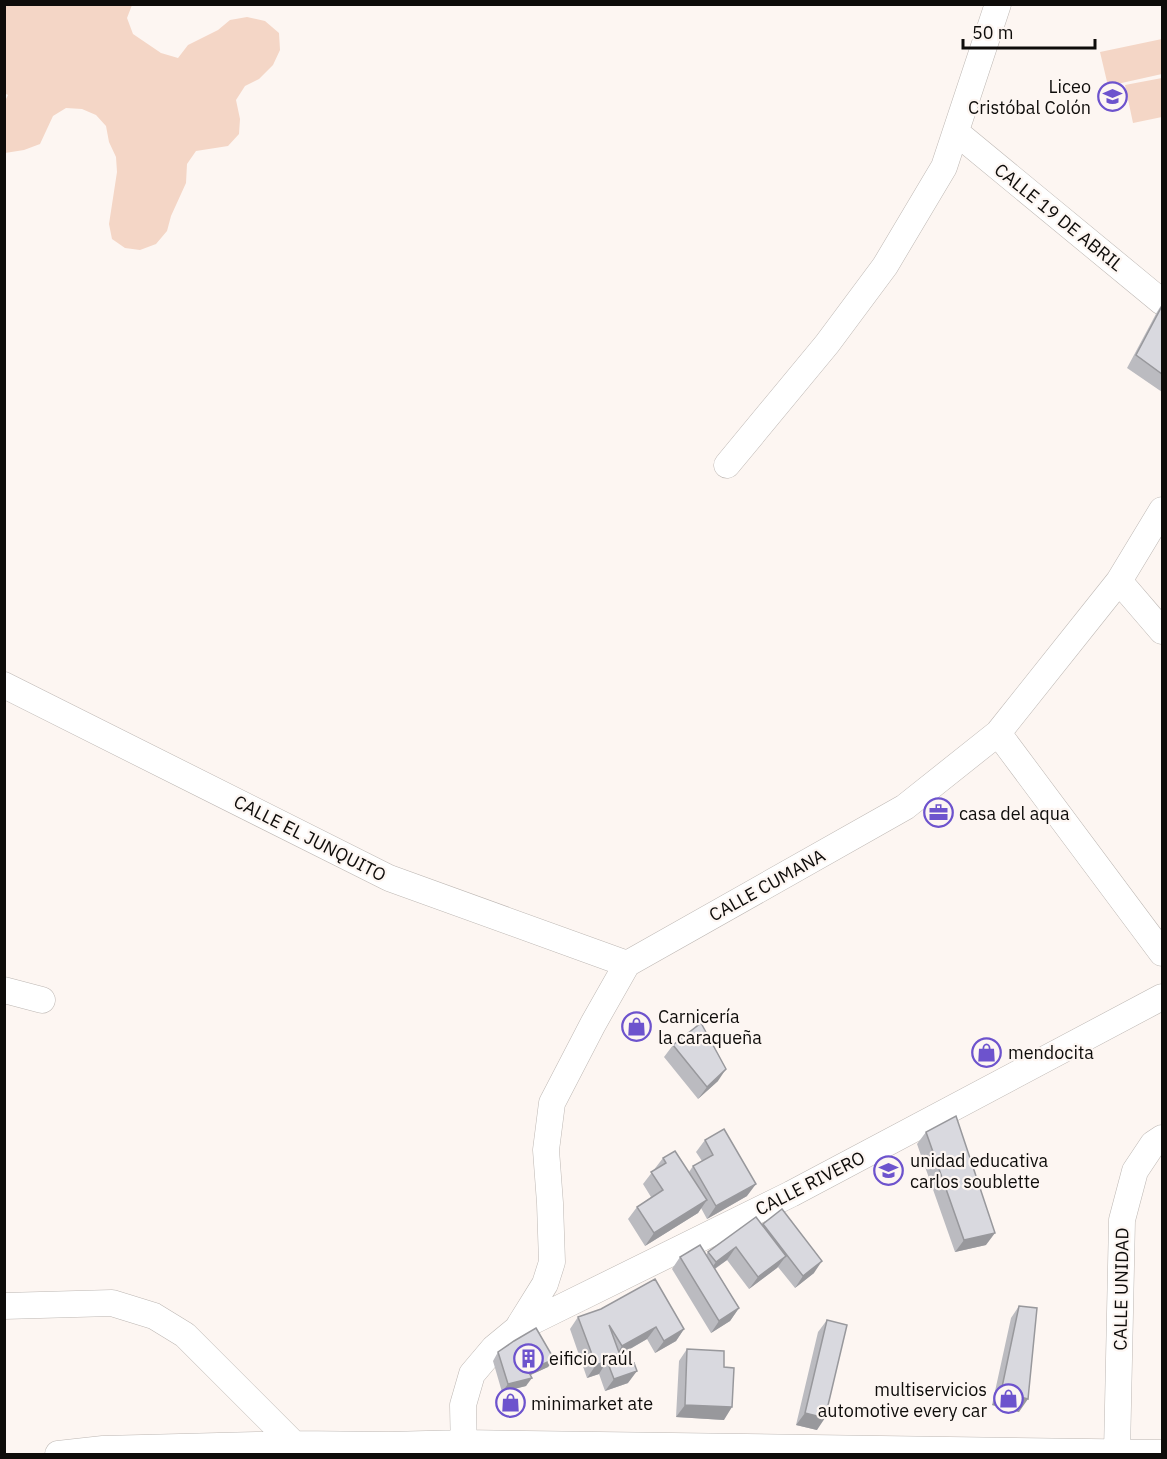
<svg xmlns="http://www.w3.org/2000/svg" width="1167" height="1459" font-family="'IBM Plex Sans',sans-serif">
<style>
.green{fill:#f4d6c6}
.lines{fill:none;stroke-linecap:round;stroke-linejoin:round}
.minor-casing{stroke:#bdb7b3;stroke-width:27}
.minor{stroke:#fff;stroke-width:26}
.wall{fill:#bbbbc0}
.shaded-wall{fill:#98989c}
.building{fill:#d9d9df;stroke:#98989c;stroke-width:1.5}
.labels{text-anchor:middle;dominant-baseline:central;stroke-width:4.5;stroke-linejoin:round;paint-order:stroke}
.poi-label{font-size:18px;fill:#0e0c0a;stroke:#fdf6f2;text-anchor:start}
.street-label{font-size:18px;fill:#0e0c0a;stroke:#fdf6f2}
</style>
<rect width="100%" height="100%" fill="#fdf6f2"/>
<!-- green -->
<path class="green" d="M5 4 132 5 127 18 133 34 161 53 178 58 188 45 218 30 230 20 247 17 265 21 279 33 280 50 273 65 259 79 245 86 236 100 240 119 239 134 228 146 196 151 187 164 186 183 171 216 167 231 156 244 140 250 125 248 112 239 109 224 117 172 116 157 109 142 106 126 96 115 82 109 66 108 53 116 40 144 24 150 5 153V101L8 95 4 93Z
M1162 39V74L1108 86 1100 52Z
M1162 78V117L1133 123 1125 85Z"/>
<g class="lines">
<defs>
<path id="minor" d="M957 133 1162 302
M727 465 827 344 885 266 944 167 998 4
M1119 581 1162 631
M4 685 389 878 627 964
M998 733 1162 953
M4 990 42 1000
M4 1306 112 1303 154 1316 185 1335 294 1444
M517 1329 545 1284 552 1262 550 1203 546 1150 552 1103 593 1024 627 964 905 807 998 733 1119 581 1162 510
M1117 1452 1122 1220 1135 1171 1153 1144 1162 1138
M58 1454 103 1449 294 1444 389 1445 464 1443 1162 1453
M464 1454 463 1405 472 1374 494 1348 517 1329 791 1194 1162 997"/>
</defs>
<!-- minor casing -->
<use href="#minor" class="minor-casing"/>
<!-- minor -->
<use href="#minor" class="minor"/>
</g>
<!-- wall -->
<path class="wall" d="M1162 304V392L1127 368 1157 312Z
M673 1045 718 1081 698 1099 664 1057Z
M926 1132 986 1245 955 1252 917 1144Z
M705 1140 747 1196 707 1219 701 1208 698 1213 645 1246 628 1219 637 1207 651 1197 643 1184 663 1158 689 1172 693 1166 702 1161 696 1152Z
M763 1224 814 1273 795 1288 778 1267 749 1289 727 1260 715 1269 739 1308 730 1321 711 1333 672 1269 680 1257 706 1255 708 1252Z
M1019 1306V1412L992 1405 1011 1318Z
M578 1317 684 1329 676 1341 655 1353 647 1339 620 1355 628 1383 605 1391 599 1374 587 1378 570 1329Z
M827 1320 817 1430 796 1425 818 1332Z
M687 1349 724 1367V1420L676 1417 679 1361Z
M498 1352 554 1359 548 1367 530 1375 526 1386 502 1392 493 1361Z"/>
<!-- shaded-wall -->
<path class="shaded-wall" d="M726 1069 718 1081 698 1099 707 1087Z
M756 1184 747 1196 707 1219 716 1206Z
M707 1200 698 1213 645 1246 654 1233Z
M995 1233 986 1245 955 1252 964 1240Z
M736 1247 727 1260 707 1274 716 1262Z
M786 1256 777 1268 749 1289 758 1277Z
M822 1261 814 1273 795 1288 803 1276Z
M739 1308 730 1321 711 1333 719 1321Z
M656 1327 647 1339 614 1358 622 1346Z
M684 1329 676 1341 655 1353 664 1341Z
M554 1359 548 1367 522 1379 528 1371Z
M607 1361 599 1374 587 1378 596 1365Z
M637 1371 628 1383 605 1391 614 1379Z
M532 1378 526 1386 502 1392 508 1384Z
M1001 1392 1028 1399 1019 1412 992 1405Z
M685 1405 732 1407 724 1420 676 1417Z
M805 1413 825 1418 817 1430 796 1425Z"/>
<!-- building -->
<path class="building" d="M1162 306V374L1136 355Z
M701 1023 726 1069 707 1087 673 1045Z
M956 1116 995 1233 964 1240 926 1132Z
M724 1129 756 1184 716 1206 693 1166 713 1155 705 1140Z
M675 1151 707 1200 654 1233 637 1207 663 1190 651 1172 666 1163 663 1158Z
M782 1209 822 1261 803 1276 763 1224Z
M756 1217 786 1256 758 1277 736 1247 716 1262 708 1252Z
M700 1245 739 1308 719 1321 680 1257Z
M655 1279 684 1329 664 1341 656 1327 622 1346 609 1325 624 1366 634 1363 637 1371 614 1379 607 1361 596 1365 578 1317 601 1309Z
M1019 1306 1037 1308 1028 1399 1001 1392Z
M827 1320 847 1325 825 1418 805 1413Z
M536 1328 554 1359 528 1371 532 1378 508 1384 498 1352 514 1341Z
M687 1349 724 1351V1367L734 1368 732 1407 685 1405Z"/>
<!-- icons -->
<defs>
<symbol id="school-ring" viewBox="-11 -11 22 22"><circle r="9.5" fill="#fdf6f2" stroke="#6d53cd" stroke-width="1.5"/><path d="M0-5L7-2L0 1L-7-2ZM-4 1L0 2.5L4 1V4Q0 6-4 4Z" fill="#6d53cd"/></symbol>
<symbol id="office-ring" viewBox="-11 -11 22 22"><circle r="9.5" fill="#fdf6f2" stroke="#6d53cd" stroke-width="1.5"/><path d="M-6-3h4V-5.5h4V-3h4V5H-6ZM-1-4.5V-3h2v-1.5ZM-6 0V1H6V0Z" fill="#6d53cd"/></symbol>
<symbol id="shop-ring" viewBox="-11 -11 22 22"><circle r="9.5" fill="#fdf6f2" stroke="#6d53cd" stroke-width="1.5"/><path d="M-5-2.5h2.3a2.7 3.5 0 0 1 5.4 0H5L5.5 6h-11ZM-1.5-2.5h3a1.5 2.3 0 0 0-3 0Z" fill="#6d53cd"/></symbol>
<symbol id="building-ring" viewBox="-11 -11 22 22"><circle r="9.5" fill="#fdf6f2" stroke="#6d53cd" stroke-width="1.5"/><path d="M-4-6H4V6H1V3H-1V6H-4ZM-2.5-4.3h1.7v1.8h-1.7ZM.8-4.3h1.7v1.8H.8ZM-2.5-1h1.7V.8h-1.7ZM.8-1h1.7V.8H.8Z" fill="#6d53cd"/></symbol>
</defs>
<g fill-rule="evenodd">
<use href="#school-ring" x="1096" y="80" width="33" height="33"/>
<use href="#office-ring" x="922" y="796" width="33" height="33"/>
<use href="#shop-ring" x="620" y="1010" width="33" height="33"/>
<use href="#shop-ring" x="970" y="1036" width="33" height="33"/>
<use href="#school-ring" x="872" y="1154" width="33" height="33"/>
<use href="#building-ring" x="512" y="1342" width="33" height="33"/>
<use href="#shop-ring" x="992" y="1382" width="33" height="33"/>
<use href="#shop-ring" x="494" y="1386" width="33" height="33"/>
</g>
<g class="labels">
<!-- poi labels -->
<g class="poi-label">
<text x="1091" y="86" text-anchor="end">Liceo<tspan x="1091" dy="21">Cristóbal Colón</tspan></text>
<text x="959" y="813">casa del aqua</text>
<text x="658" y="1016">Carnicería<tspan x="658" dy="21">la caraqueña</tspan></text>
<text x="1008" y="1052">mendocita</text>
<text x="910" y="1160">unidad educativa<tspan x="910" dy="21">carlos soublette</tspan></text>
<text x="549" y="1358">eificio raúl</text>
<text x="987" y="1389" text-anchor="end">multiservicios<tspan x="987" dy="21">automotive every car</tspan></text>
<text x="531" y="1403">minimarket ate</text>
</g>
<!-- street labels -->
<g class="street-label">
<text transform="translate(1059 217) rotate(39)">CALLE 19 DE ABRIL</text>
<text transform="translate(310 838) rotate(27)">CALLE EL JUNQUITO</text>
<text transform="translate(767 885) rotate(-29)">CALLE CUMANA</text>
<text transform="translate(810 1183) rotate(-27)">CALLE RIVERO</text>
<text transform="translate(1121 1289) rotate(-89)">CALLE UNIDAD</text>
</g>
</g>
<!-- border -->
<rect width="1167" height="1459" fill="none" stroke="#0e0c0a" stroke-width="12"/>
<!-- scale -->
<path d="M963 39v9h132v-9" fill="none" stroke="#0e0c0a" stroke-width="3"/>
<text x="972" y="39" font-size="18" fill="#0e0c0a" stroke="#fdf6f2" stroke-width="4.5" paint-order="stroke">50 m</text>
</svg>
